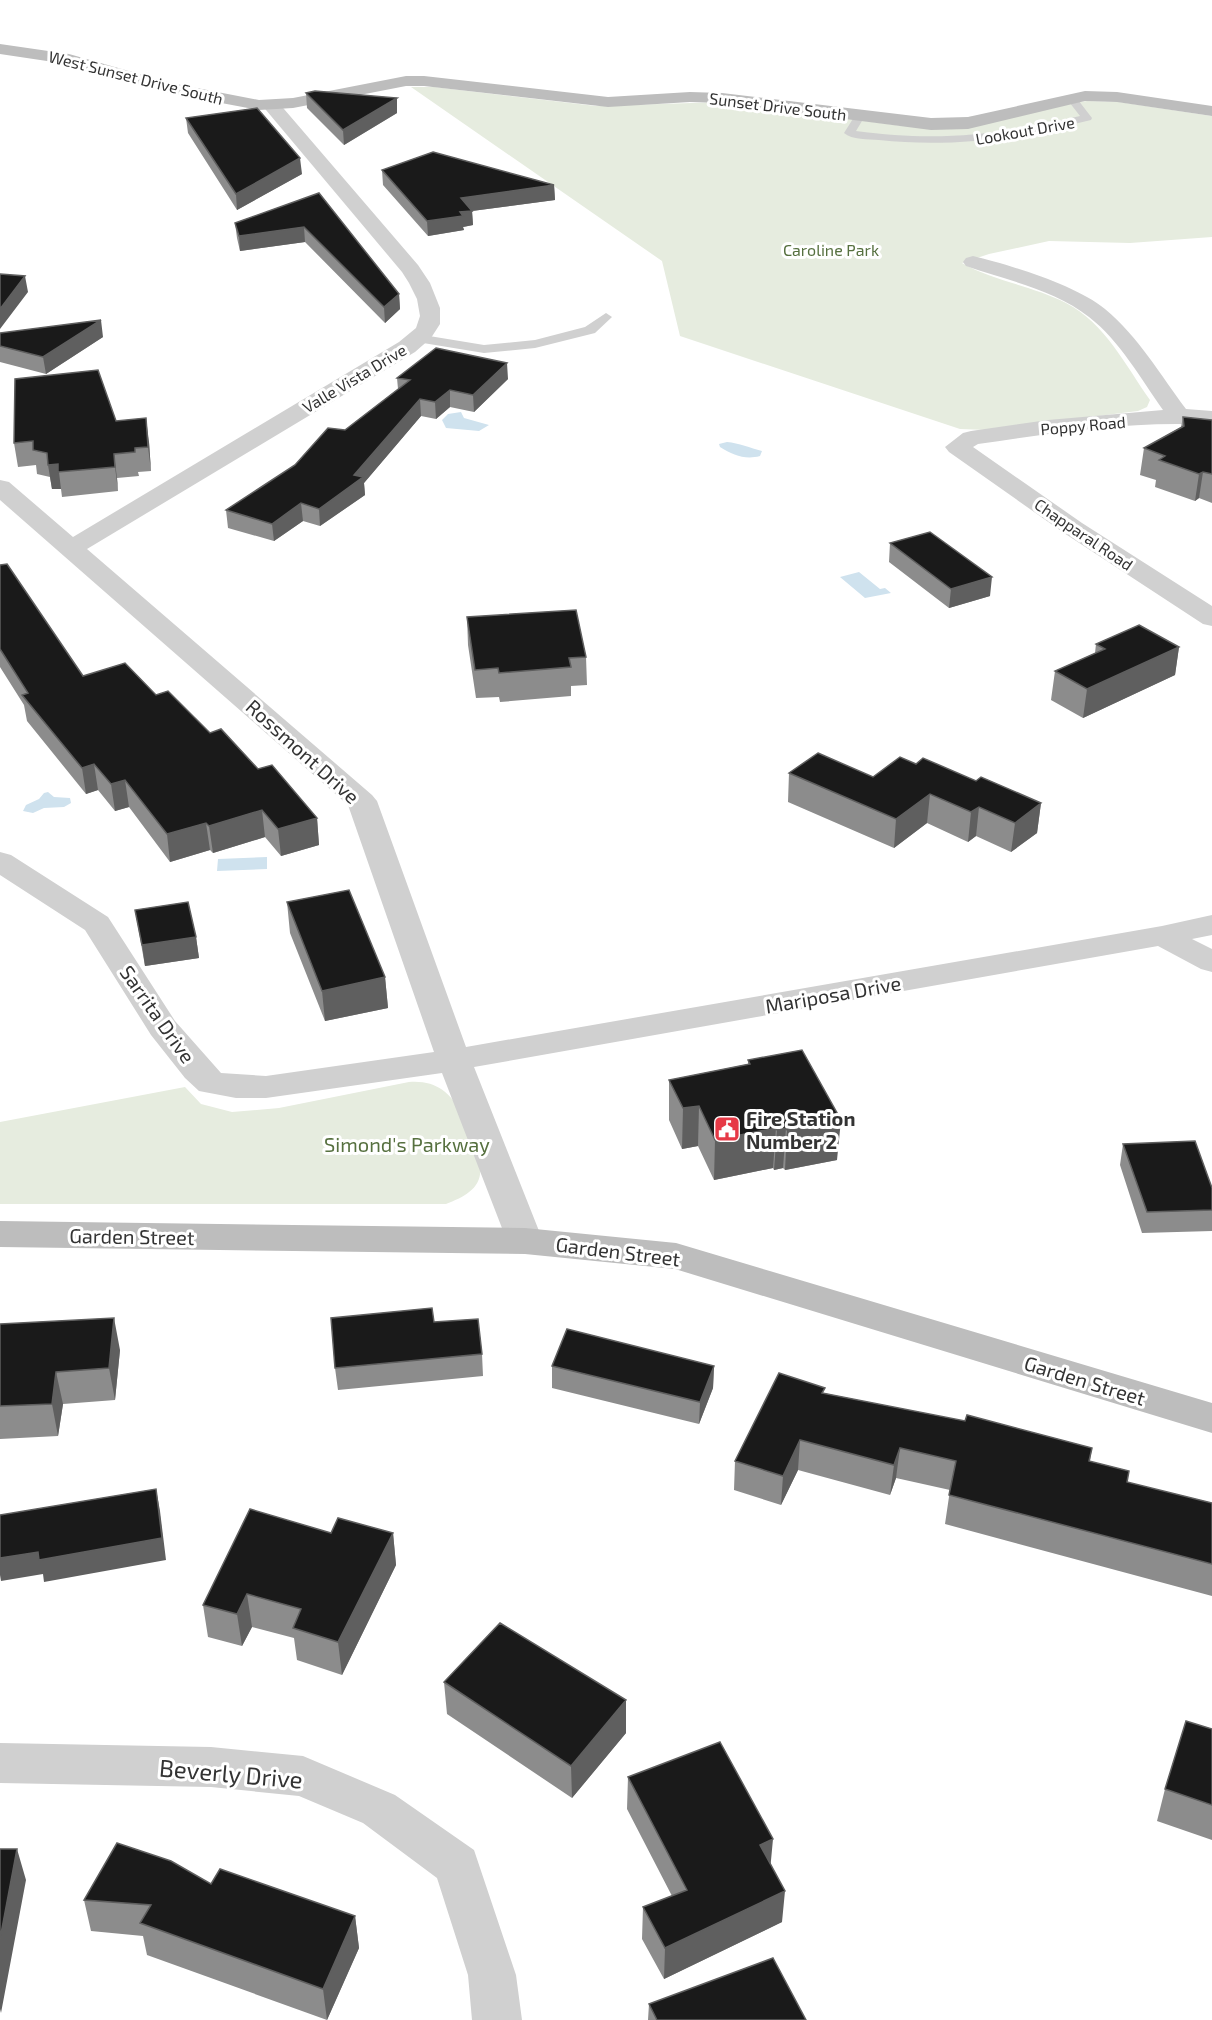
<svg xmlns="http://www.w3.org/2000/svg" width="1212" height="2020" font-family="'Exo 2',sans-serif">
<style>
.green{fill:#e6ecdf}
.water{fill:#cfe2ee}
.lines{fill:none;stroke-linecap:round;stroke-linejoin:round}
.lane{fill:#d0d0d0;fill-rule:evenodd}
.street{fill:#d0d0d0;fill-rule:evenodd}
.secondary{fill:#bdbdbd;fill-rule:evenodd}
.wall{fill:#8c8c8c}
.shaded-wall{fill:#5f5f5f}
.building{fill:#1a1a1a;stroke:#5f5f5f;stroke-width:1.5}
.labels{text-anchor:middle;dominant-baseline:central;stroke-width:6;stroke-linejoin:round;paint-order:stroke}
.far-street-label{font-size:16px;fill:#333;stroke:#fff}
.far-park-label{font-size:16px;fill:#56703f;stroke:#fff}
.street-label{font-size:20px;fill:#333;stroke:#fff}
.poi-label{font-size:20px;font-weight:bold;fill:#333;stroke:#fff;text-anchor:start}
.park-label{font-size:20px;fill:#56703f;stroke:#fff}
.near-street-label{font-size:24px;fill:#333;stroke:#fff}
</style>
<rect width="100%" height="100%" fill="#fff"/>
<!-- green -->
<path class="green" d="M411 87H434L596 106 724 102 902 126 1087 101 1119 102 1212 116V237L1130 243 1049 241 989 254 962 263C993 281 1033 286 1066 303 1105 323 1126 366 1150 400L1147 407 1138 411 987 430 960 429 680 336 662 261Z
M409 1082C460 1078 466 1128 480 1166 483 1188 464 1197 446 1204H0V1122L185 1087 201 1104 232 1112 279 1108Z"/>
<!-- water -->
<path class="water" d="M461 412 464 418 489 425 479 431 446 428 442 420 448 414Z
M727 442C739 443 750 448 762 451L760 456C745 460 733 455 720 447L719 444Z
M859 572 880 589 885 588 891 593 865 598 840 577Z
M48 792 54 797 70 798 71 803 64 807 44 808 33 813 23 811 26 805 39 799 44 793Z
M267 857V869L217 871 218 859Z"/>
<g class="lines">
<!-- lane -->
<path class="lane" d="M1071 95 1075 96 1092 118 1091 120C1020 138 952 148 879 140 868 139 852 140 844 133L856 114 860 113 865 116 856 131C938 142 1000 135 1080 116L1066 98Z
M606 313 612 317 595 333 535 348 484 353 417 342 411 338 417 334 484 345 535 340 585 327Z"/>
<!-- street -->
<path class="street" d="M272 101 278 102 418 265 430 283 440 308V324L431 338 415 352 87 549 372 795 377 801 466 1047 1162 926 1212 915V935L1192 939 1212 949V972L1201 969 1158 946 474 1067 543 1241 538 1250 525 1254 512 1250 507 1241 442 1073 266 1098H236L199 1091 185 1078 151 1035 85 930 0 875V852L11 855 108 917 175 1021 221 1073 266 1076 434 1052 348 805 0 500V480L9 482 73 537 399 342 416 328 420 316 417 299 409 283 402 272 266 110 263 106 266 102Z
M973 256C1010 265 1076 285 1105 309 1138 336 1161 376 1186 409L1212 411V425C1134 420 1054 433 978 444L973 447 1082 523 1212 606V626L1203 624 1064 533 949 452 945 447 963 433 971 431 1048 420 1163 410C1141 379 1120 341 1089 317 1055 290 1006 280 966 266L963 262 966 258Z
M0 1743 211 1747 303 1756 395 1795 474 1850 516 1975 522 2020H472L468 1975 437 1878 363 1823 299 1796 211 1787 0 1783Z"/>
<!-- secondary -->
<path class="secondary" d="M0 44 69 54 171 83 259 100 293 98 406 76H424L608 97 690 92 722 93 931 118 968 117 1085 91 1117 92 1212 106V116L1117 102 1085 101 968 129 931 130 722 103 690 102 608 107 424 86H406L293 108 259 110 168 93 67 64 0 54Z
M0 1221 525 1228 676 1243 1212 1403V1433L675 1269 525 1254 0 1247Z"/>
</g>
<!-- wall -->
<path class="wall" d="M306 93 397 98V113L344 145 307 108Z
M186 118 302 174 237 210 188 133Z
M382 170 554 185 555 200 472 211 473 225 463 227 464 230 428 236 383 185Z
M319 193 399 294 400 309 385 323 305 242 240 251 237 238 235 223Z
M0 333 103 337 46 374 0 362Z
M397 378 508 379 474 412 450 407 436 419 421 416 364 483 365 495 320 526 303 521 274 541 228 528 226 510 295 465 345 430 398 389Z
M1183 417 1212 420V503L1199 498 1195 501 1155 487 1156 480 1140 475 1144 448 1181 427Z
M116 421 149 442 151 471 138 472 139 476 117 478 118 491 62 497 61 489H52L50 477 37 474 36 465 18 467 14 443Z
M890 543 990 596 949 608 889 562Z
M0 565 83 676 156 695 210 733 258 769 317 818 319 845 281 856 265 837 213 853 210 850 170 862 129 807 115 811 98 790 86 794 27 721 24 705 0 667Z
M467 617 586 657 587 685 571 686V696L500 702 499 697 476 698 468 645Z
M1096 644 1179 647 1175 675 1083 718 1051 700 1055 671 1095 653Z
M916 764 976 781 1041 803 1037 833 1011 852 976 836 968 842 927 823 894 848 788 802 789 773 873 777Z
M287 902 385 977 388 1008 325 1021 290 933Z
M135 910 196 937 199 958 145 966Z
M748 1060 837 1160 785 1170 783 1168 774 1170 773 1168 714 1180 698 1146 682 1149 669 1120V1080L748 1064Z
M1123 1144 1212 1188V1231L1142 1233 1120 1165Z
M434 1322 482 1354 483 1376 338 1390 335 1368Z
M0 1324 120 1350 115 1400 63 1404 58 1436 0 1439Z
M552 1366H714L713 1388 699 1424 552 1388Z
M824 1393 1092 1448 1090 1461 1127 1482 1212 1503V1596L945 1524 950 1490 896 1478 890 1495 798 1470 781 1505 734 1490 735 1461Z
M331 1533H393L396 1565 342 1675 297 1660 294 1638 252 1627 242 1646 208 1637 203 1605Z
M444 1682 626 1733 572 1798 447 1714Z
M1212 1729V1840L1157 1821 1165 1789Z
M628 1777 771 1864 782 1922 664 1979 642 1939 643 1907 672 1896 627 1809Z
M211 1884 355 1916 359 1948 327 2020 147 1955 143 1936 91 1931 84 1900Z
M649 2004 806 2020H648Z"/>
<!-- shaded-wall -->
<path class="shaded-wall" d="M397 98V113L344 145 343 130Z
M300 158 302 174 237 210 236 194Z
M554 185 555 200 472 211 473 225 463 227 464 230 428 236 427 221 461 198Z
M304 227 305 242 240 251 239 236Z
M25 276 28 292 0 329V309Z
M399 294 400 309 385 323 384 307Z
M101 320 103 337 46 374 43 357Z
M507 363 508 379 474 412 473 395Z
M450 390V407L436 419 435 402Z
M420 399 421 416 364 483 365 495 320 526 319 509 354 475Z
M146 418 149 442 151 471 148 447Z
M114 454 117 478 118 491 115 467Z
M58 464 61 489H52L48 465Z
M1203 472 1199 498 1195 501 1199 474Z
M301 503 303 521 274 541 272 524Z
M992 577 990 596 949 608 951 589Z
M1179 647 1175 675 1083 718 1087 689Z
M94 764 98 790 86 794 82 768Z
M125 780 129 807 115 811 111 784Z
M930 794 927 823 894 848 896 819Z
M1041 803 1037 833 1011 852 1015 823Z
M979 807 976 836 968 842 971 812Z
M262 810 265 837 213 853 209 826Z
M317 818 319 845 281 856 278 829Z
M206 823 210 850 170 862 167 834Z
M196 937 199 958 145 966 142 945Z
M385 977 388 1008 325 1021 322 991Z
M699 1106 698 1146 682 1149 683 1108Z
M841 1120 837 1160 785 1170 787 1130Z
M776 1128 773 1168 714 1180 715 1140Z
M786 1128 783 1168 774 1170 777 1130Z
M114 1318 120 1350 115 1400 109 1368Z
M714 1366 713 1388 699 1424 700 1402Z
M56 1372 63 1404 58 1436 52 1404Z
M800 1440 798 1470 781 1505 783 1476Z
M900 1448 896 1478 890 1495 894 1465Z
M156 1489 160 1511 166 1560 44 1582 43 1574 1 1581 0 1575V1558Z
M393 1533 396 1565 342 1675 338 1642Z
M247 1594 252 1627 242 1646 237 1614Z
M626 1700V1733L572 1798 571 1766Z
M773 1839 770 1871 760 1845Z
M17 1849 26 1880 1 2013 0 2009V1939Z
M785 1891 782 1922 664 1979 665 1948Z
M355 1916 359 1948 327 2020 323 1989Z"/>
<!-- building -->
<path class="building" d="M315 91 397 98 343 130 306 93Z
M257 108 300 158 236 194 186 118Z
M433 152 554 185 461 198 472 211 460 212 463 216 427 221 382 170Z
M319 193 399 294 384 307 304 227 239 236 235 223Z
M0 274 25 276 0 309Z
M101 320 43 357 0 346V333Z
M436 348 507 363 473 395 450 390 435 402 420 399 354 475 363 477 319 509 301 503 272 524 226 510 295 465 328 428 345 430 410 380 397 378Z
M98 370 116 421 146 418 148 447 135 448V452L114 454 115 467 58 472V464L48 465 47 453 33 450V441L14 443 15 379Z
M1183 417 1212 420V474L1203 472 1199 474 1159 460 1165 456 1144 448 1184 426Z
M930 532 992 577 951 589 890 543Z
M7 564 83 676 125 663 156 695 168 691 210 733 221 729 258 769 272 765 317 818 278 829 262 810 209 826 206 823 167 834 125 780 111 784 94 764 82 768 22 695 28 693 0 649V565Z
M576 610 586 657 569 658 571 667 499 673 498 668 475 670 467 617Z
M1139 625 1179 647 1087 689 1055 671 1105 649 1096 644Z
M818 753 873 777 900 757 916 764 923 758 976 781 981 777 1041 803 1015 823 979 807 971 812 930 794 896 819 789 773Z
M349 890 385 977 322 991 287 902Z
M188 902 196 937 142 945 135 910Z
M802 1050 841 1120 787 1130 786 1128 777 1130 776 1128 715 1140 699 1106 683 1108 669 1080 750 1064 748 1060Z
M1195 1141 1212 1188V1210L1147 1212 1123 1144Z
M432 1308 434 1322 478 1319 482 1354 335 1368 331 1318Z
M114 1318 109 1368 56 1372 52 1404 0 1406V1324Z
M567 1329 714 1366 700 1402 552 1366Z
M779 1373 825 1388 822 1393 965 1421 967 1415 1092 1448 1089 1461 1129 1471 1127 1482 1212 1503V1564L949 1495 956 1461 900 1448 894 1465 800 1440 783 1476 735 1461Z
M156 1489 162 1538 39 1560 38 1552 0 1558V1515Z
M250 1509 331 1533 338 1518 393 1533 338 1642 293 1628 301 1609 247 1594 237 1614 203 1605Z
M500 1623 626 1700 571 1766 444 1682Z
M1186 1721 1212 1729V1805L1165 1789Z
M720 1742 773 1839 760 1845 785 1891 665 1948 643 1907 687 1890 628 1777Z
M117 1843 171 1861 211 1884 220 1869 355 1916 323 1989 140 1923 151 1905 84 1900Z
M0 1849H17L0 1939Z
M773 1958 806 2020H657L649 2004Z"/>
<!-- icons -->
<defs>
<symbol id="civic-square" viewBox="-11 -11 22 22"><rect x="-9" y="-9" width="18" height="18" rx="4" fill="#e63946" stroke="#fff"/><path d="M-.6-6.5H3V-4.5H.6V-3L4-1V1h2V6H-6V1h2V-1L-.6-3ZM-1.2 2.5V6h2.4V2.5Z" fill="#fff"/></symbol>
</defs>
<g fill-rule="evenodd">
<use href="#civic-square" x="712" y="1114" width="30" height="30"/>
</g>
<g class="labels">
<!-- far-street labels -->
<g class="far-street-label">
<text transform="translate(136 77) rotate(14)">West Sunset Drive South</text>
<text transform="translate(778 106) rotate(7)">Sunset Drive South</text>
<text transform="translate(1025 130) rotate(-10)">Lookout Drive</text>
<text transform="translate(354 378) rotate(-31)">Valle Vista Drive</text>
<text transform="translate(1083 425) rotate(-5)">Poppy Road</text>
<text transform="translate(1084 534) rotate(34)">Chapparal Road</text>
</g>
<!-- far-park labels -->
<g class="far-park-label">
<text x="831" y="249">Caroline Park</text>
</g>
<!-- street labels -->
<g class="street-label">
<text transform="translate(303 751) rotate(42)">Rossmont Drive</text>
<text transform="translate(833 994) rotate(-10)">Mariposa Drive</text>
<text transform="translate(158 1014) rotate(55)">Sarrita Drive</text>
<text transform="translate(132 1236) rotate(1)">Garden Street</text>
<text transform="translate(618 1251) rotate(7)">Garden Street</text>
<text transform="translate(1085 1380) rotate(17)">Garden Street</text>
</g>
<!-- poi labels -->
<g class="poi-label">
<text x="746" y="1118">Fire Station<tspan x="746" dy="23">Number 2</tspan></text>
</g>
<!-- park labels -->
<g class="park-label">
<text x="407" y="1144">Simond's Parkway</text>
</g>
<!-- near-street labels -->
<g class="near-street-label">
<text transform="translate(231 1773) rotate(5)">Beverly Drive</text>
</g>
</g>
</svg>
